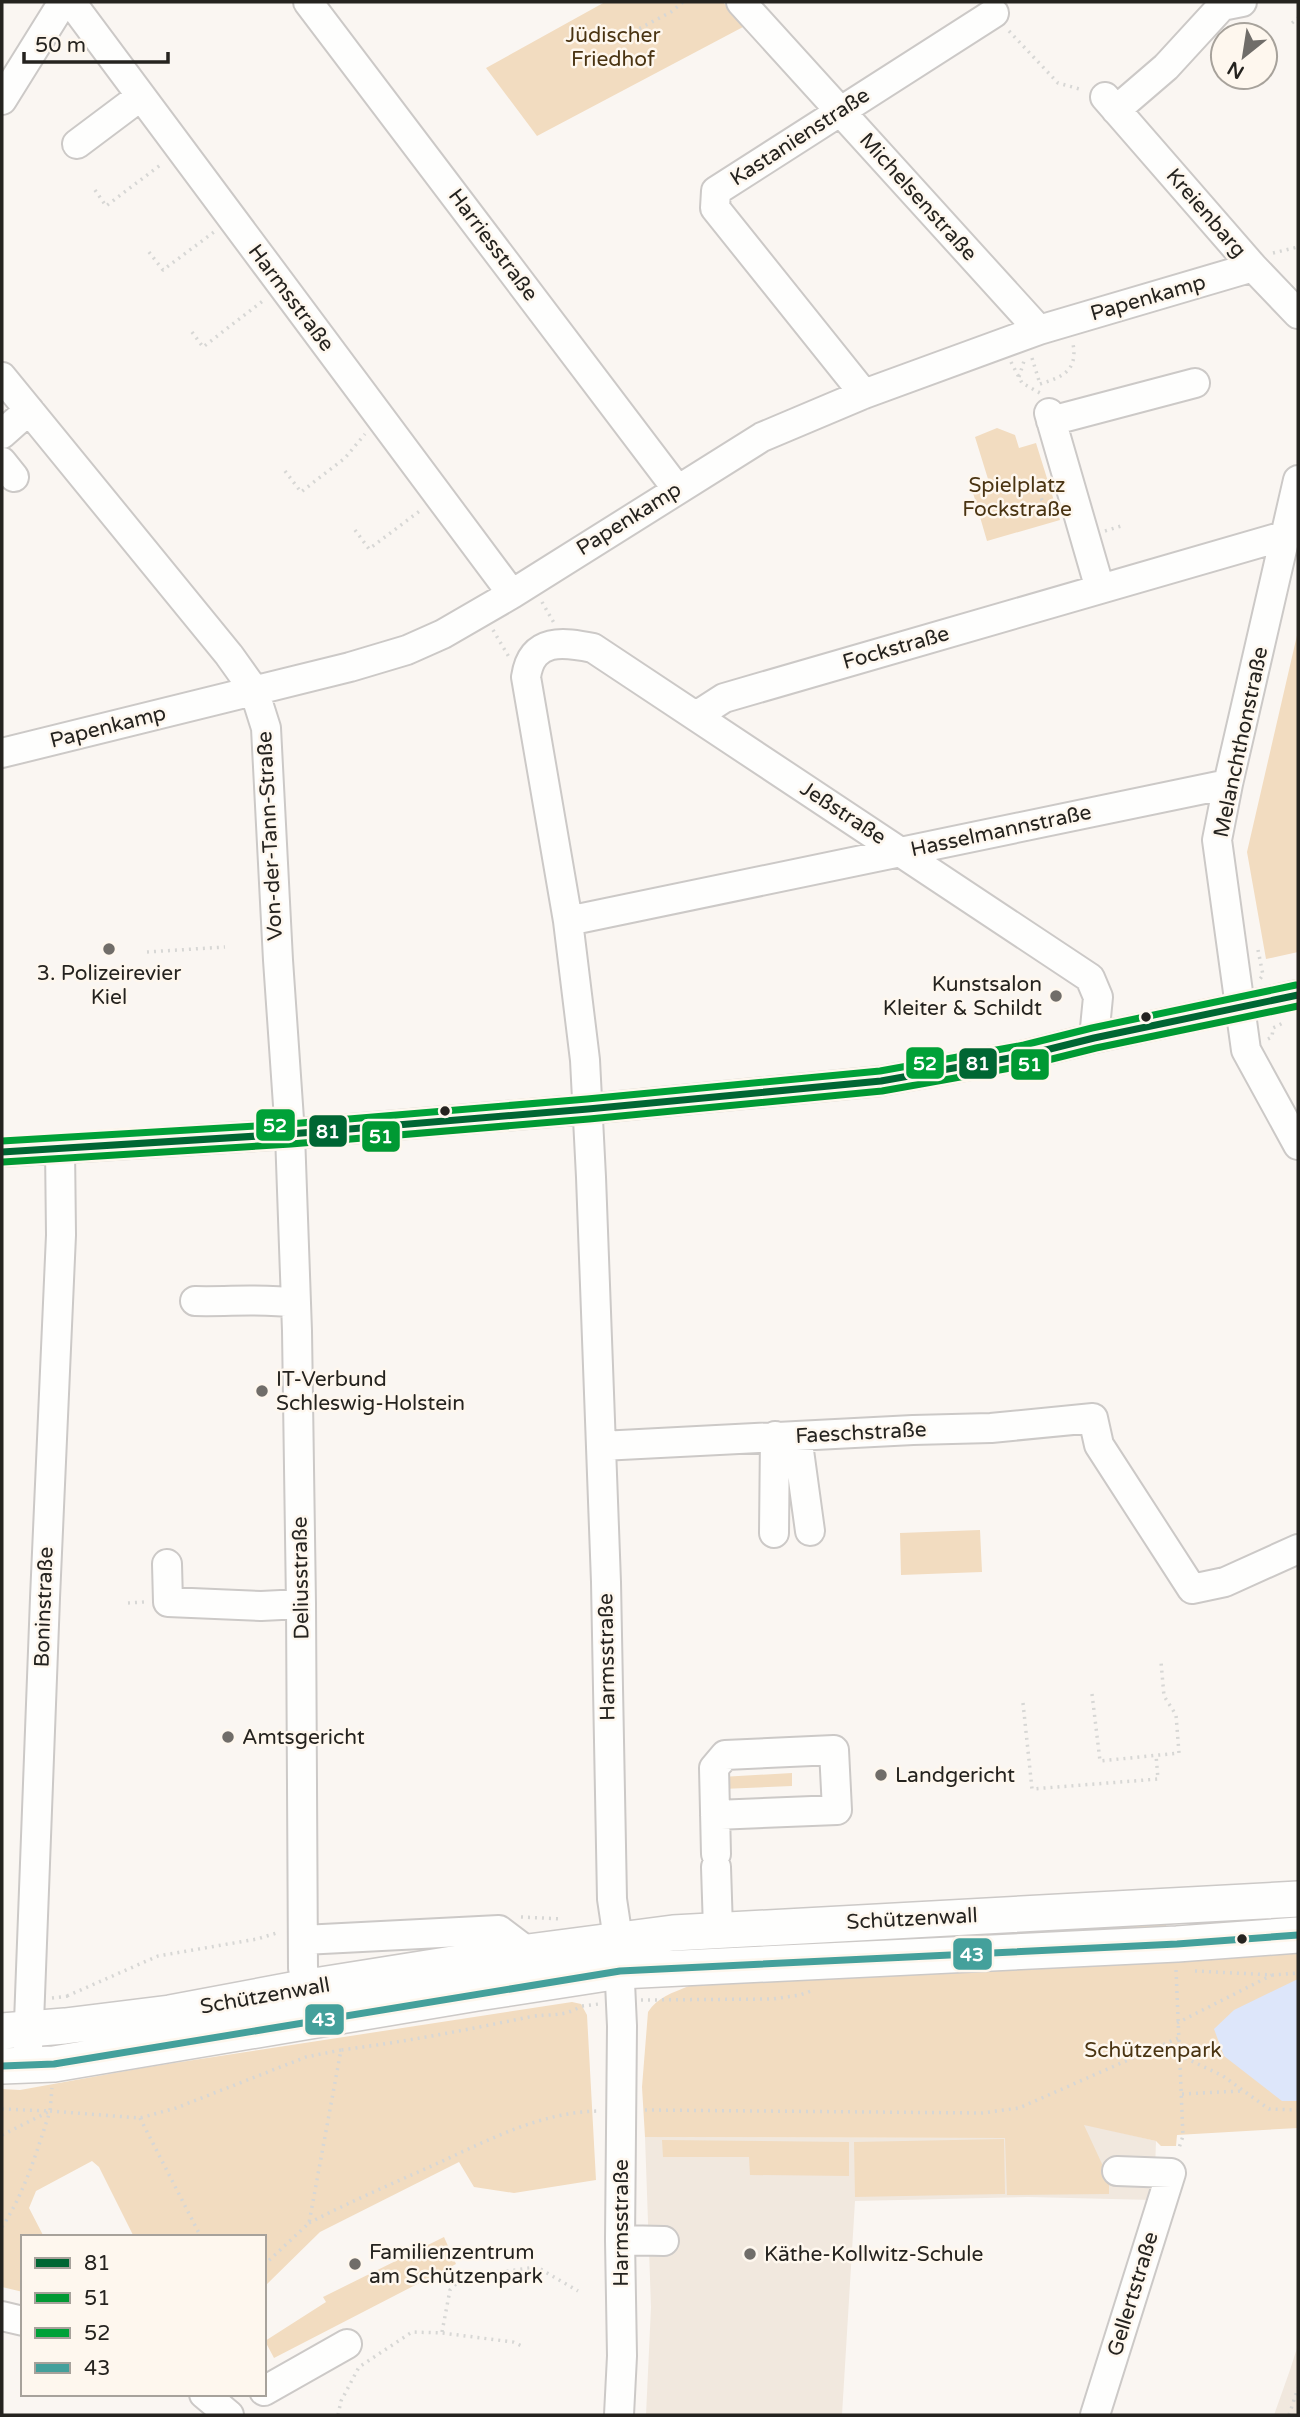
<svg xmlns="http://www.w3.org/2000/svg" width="1300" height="2417" font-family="'Varela Round',sans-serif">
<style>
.built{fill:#f1e8de}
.green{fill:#f2dcc0}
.water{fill:#dde6fa}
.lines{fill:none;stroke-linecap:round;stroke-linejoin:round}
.minor-casing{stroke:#ccc9c7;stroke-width:32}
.major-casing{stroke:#ccc9c7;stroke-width:38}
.path{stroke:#d7d7d5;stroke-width:3.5;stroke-dasharray:2 5;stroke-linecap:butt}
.minor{stroke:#fefefd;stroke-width:28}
.major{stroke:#fefefd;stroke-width:35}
.bus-1-casing{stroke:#fef7ee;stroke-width:12}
.bus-2-casing{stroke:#fef7ee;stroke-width:12}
.bus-3-casing{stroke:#fef7ee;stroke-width:12}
.bus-4-casing{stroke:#fef7ee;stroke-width:12}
.bus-1{stroke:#063;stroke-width:7}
.bus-2{stroke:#093;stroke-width:7}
.bus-3{stroke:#00a138;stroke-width:7}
.bus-4{stroke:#44a09b;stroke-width:7}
.poi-dot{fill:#706d69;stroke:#fef7ee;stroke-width:2.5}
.bus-dot{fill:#25231f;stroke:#fef7ee;stroke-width:2.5}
.labels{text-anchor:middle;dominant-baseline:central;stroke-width:5;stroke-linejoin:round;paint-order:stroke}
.park-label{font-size:21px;fill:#4a3412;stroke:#fef7ee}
.street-label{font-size:21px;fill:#25231f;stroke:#fef7ee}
.poi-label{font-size:21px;fill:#25231f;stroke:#fef7ee;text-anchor:start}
.line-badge{stroke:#fef7ee;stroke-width:2.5}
.badge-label{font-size:19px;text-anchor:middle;font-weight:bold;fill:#fff}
</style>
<rect width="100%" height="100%" fill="#faf6f2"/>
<!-- built -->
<path class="built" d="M1084 2124 1156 2141 1154 2200 1028 2197 855 2201 842 2415H646L651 2307 645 2137 1005 2138Z
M1298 2345V2415H1274L1290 2370Z"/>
<!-- green -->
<path class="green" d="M605 2H723L743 27 537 136 486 68Z
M997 428 1015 435 1019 448 1036 443 1060 520 987 541 971 486 988 479 975 437Z
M1298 631V952L1266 959 1247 852Z
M980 1530 982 1572 901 1575 900 1533Z
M792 1773V1786L722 1789 721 1777Z
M1166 1921V1931L714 1949 913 1931Z
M1298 1952V2128L1177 2135 1176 2146H1161L1156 2141 1084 2125 1109 2179V2194L1007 2195 1005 2138 645 2137 642 2087 648 2012C658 1997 672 1993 689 1986Z
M572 2002 581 2004 587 2015 596 2180 514 2193 474 2187 459 2162 320 2232 264 2287V2237H134L99 2167 92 2161 36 2191 29 2208 44 2237H23V2292L2 2287V2089L20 2090 148 2067Z
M1004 2139 1005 2194 855 2197 854 2142Z
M662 2140 849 2142V2176L750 2175 749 2157H663Z
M444 2237 456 2264 274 2358 265 2341 326 2302 323 2297Z"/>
<!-- water -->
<path class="water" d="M1298 1979V2101H1282L1224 2056 1214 2029 1234 2010Z"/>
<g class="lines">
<defs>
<path id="minor" d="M71 2 512 594
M308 2 677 489
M741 2 1039 330
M1105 97 1253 267 1298 314
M2 100 63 2
M1116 110 1166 67 1222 6 1242 2
M77 144 141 96
M2 377 229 655 254 690 266 728 278 960 290 1134 297 1331 301 1604 303 1968 312 2008
M864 394 715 208 716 191 994 13
M1049 413 1100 589
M1051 421 1195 383
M2 434 29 410
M2 462 14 477
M1298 480 1228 784 1217 840 1246 1050 1298 1145
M696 716 724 698 1287 535
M2 753 350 667 407 650 443 634 512 594 762 437 864 394 1039 330 1253 267
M568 921 1228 784
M2 1152 290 1134 588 1109 881 1081 1026 1055 1094 1038 1298 995
M195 1301C229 1302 262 1298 296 1303
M797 1436 810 1531
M601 1446 913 1430 991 1428 1093 1418 1099 1445 1192 1589 1225 1582 1298 1549
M774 1533 775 1436
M167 1564 168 1602 261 1606 301 1604
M715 1815 837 1810 834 1750 725 1755 714 1768 716 1854
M716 1867 718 1929
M303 1940 499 1930 528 1952
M28 2049 45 1598 61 1235 60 1148
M620 2240 664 2241
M2 2316 23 2321
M264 2391 347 2344
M204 2394 229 2415
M619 2415 622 2356 620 2240 622 2026 618 1939 612 1899 606 1582 591 1177 585 1060 568 921 526 677C532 637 564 642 593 648L1090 978 1098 997 1094 1038
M1095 2415 1171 2173 1117 2171"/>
<path id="major" d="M2 2031 65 2026 170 2013 308 1987 528 1952 673 1933 1298 1899
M2 2066 54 2064 477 1993 620 1971 1177 1944 1298 1935"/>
</defs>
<!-- minor casing -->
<use href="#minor" class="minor-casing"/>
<!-- major casing -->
<use href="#major" class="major-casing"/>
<!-- path -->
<path class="path" d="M1292 23 1298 18
M1009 31 1058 83 1083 90
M627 35 671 12 683 2
M95 190 106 206 163 163
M149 252 163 270 214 232
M1273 253 1298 247
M192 332 203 347 264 300
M1032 358 1040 384
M1011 362 1022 383 1040 393
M1019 377 1024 361
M1040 384C1062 377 1078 371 1073 344
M285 471 301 492 345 458 365 434
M1037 485 1042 500 1051 511H1053
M1022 517 1051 511
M355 530 369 549 421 510
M1105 531 1121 526
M542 602 554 623
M493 630 509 657
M1258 950 1263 975 1260 979
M147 952 225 947
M1268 1039 1272 1037 1273 1028 1283 1023
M128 1603 144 1602
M1092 1694 1100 1761 1179 1753 1176 1715 1164 1696 1161 1662
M1023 1703 1032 1789 1158 1779 1156 1755
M521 1917 562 1919
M1176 1970 1183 2136 1178 2151
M1195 1971 1273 1975 1298 1973
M67 1996 158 1956 257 1939 280 1932
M52 1998 69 1996
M641 2000 773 1999 800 1995 814 1990
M582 2006 599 2004
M1177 2023 1272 1975
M1179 2055 1223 2076 1269 2109 1298 2110
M1182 2094 1241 2091
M2 2109 50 2111 52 2088
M645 2110 982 2113 1019 2108 1178 2038
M140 2118 201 2237
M2 2135 48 2112
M309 2223C351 2201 394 2183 436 2164 489 2140 540 2112 599 2111
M2 2227C25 2192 37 2151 50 2111L140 2118 176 2108 306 2057 341 2050
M264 2265 309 2223 341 2050C404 2042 466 2030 529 2017 550 2013 563 2018 581 2006
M442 2332 450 2290 463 2277 537 2267 578 2291
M338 2415 341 2401 359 2367 412 2332 442 2333 513 2342 522 2346
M1289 2415 1298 2388"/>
<!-- minor -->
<use href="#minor" class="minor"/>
<!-- major -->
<use href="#major" class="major"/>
<defs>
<path id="bus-1" d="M2 1152 290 1134 588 1109 881 1081 1026 1055 1094 1038 1298 995"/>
<path id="bus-2" d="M3 1162 291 1144 589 1119 882 1091 1028 1065 1096 1048 1298 1006"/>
<path id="bus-3" d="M2 1141 289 1124 587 1099 880 1071 1024 1045 1092 1028 1296 985"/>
<path id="bus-4" d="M2 2066 54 2064 620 1971 1177 1944 1298 1935"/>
</defs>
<!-- bus-1 casing -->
<use href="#bus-1" class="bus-1-casing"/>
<!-- bus-2 casing -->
<use href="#bus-2" class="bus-2-casing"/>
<!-- bus-3 casing -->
<use href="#bus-3" class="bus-3-casing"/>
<!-- bus-4 casing -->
<use href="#bus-4" class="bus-4-casing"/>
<!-- bus-1 -->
<use href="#bus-1" class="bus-1"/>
<!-- bus-2 -->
<use href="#bus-2" class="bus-2"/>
<!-- bus-3 -->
<use href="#bus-3" class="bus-3"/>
<!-- bus-4 -->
<use href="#bus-4" class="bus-4"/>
</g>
<!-- markers -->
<g class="poi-dot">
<circle cx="109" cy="949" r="7"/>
<circle cx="1056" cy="996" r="7"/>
<circle cx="262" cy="1391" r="7"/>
<circle cx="228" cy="1737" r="7"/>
<circle cx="881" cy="1775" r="7"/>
<circle cx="750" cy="2254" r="7"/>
<circle cx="355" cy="2264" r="7"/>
</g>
<g class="bus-dot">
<circle cx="1146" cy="1017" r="6"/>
<circle cx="445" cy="1111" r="6"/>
<circle cx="1242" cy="1939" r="6"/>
</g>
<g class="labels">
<!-- park labels -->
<g class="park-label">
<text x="613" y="35">Jüdischer<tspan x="613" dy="24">Friedhof</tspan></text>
<text x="1017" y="485">Spielplatz<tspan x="1017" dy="24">Fockstraße</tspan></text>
<text x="1153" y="2050">Schützenpark</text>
</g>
<!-- street labels -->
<g class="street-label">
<text transform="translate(800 137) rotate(-33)">Kastanienstraße</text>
<text transform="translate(918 197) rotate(48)">Michelsenstraße</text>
<text transform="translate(1206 213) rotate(49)">Kreienbarg</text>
<text transform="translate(493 245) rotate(53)">Harriesstraße</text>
<text transform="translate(291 298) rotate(53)">Harmsstraße</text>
<text transform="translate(1148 298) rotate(-16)">Papenkamp</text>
<text transform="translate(629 519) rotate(-32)">Papenkamp</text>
<text transform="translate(896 648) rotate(-16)">Fockstraße</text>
<text transform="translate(108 727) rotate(-14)">Papenkamp</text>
<text transform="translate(1241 742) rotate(-78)">Melanchthonstraße</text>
<text transform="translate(843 813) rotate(33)">Jeßstraße</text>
<text transform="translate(1001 831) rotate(-12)">Hasselmannstraße</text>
<text transform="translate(270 836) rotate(-93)">Von-der-Tann-Straße</text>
<text transform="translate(861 1433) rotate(-3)">Faeschstraße</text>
<text transform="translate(301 1578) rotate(-91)">Deliusstraße</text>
<text transform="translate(44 1607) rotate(-88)">Boninstraße</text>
<text transform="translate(607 1657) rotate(-91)">Harmsstraße</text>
<text transform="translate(912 1919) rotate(-3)">Schützenwall</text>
<text transform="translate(265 1996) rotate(-10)">Schützenwall</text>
<text transform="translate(621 2223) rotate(-90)">Harmsstraße</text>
<text transform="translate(1133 2294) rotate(-73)">Gellertstraße</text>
</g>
<!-- poi labels -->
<g class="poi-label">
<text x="109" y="973" text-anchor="middle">3. Polizeirevier<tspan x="109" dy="24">Kiel</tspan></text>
<text x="1042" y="984" text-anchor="end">Kunstsalon<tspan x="1042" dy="24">Kleiter &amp; Schildt</tspan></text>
<text x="276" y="1379">IT-Verbund<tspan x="276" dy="24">Schleswig-Holstein</tspan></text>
<text x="242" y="1737">Amtsgericht</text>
<text x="895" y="1775">Landgericht</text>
<text x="369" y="2252">Familienzentrum<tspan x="369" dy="24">am Schützenpark</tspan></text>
<text x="764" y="2254">Käthe-Kollwitz-Schule</text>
</g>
</g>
<g class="line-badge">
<rect x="905" y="1046" width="40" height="34" rx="7" fill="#00a138"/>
<rect x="958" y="1047" width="40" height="33" rx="7" fill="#063"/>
<rect x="1010" y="1048" width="40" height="33" rx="7" fill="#093"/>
<rect x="255" y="1108" width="41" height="34" rx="7" fill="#00a138"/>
<rect x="308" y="1114" width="40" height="34" rx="7" fill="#063"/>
<rect x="361" y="1120" width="40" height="33" rx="7" fill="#093"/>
<rect x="952" y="1937" width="41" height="34" rx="7" fill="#44a09b"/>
<rect x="304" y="2003" width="41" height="33" rx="7" fill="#44a09b"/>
</g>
<g class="badge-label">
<text x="925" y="1070">52</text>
<text x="978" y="1070">81</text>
<text x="1030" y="1071">51</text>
<text x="275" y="1132">52</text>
<text x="328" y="1138">81</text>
<text x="381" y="1143">51</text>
<text x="972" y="1961">43</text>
<text x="324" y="2026">43</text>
</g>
<!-- border -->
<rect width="1300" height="2417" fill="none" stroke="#25231f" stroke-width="7"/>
<!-- legend -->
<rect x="21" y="2235" width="245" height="161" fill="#fef7ee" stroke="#a7a29b" stroke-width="2"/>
<rect x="35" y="2258" width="35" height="10" fill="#006633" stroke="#a7a29b" stroke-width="2"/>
<text x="84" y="2270" font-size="21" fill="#25231f">81</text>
<rect x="35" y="2293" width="35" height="10" fill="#009933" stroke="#a7a29b" stroke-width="2"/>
<text x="84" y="2305" font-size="21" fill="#25231f">51</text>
<rect x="35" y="2328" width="35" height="10" fill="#00a138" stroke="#a7a29b" stroke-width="2"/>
<text x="84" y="2340" font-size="21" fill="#25231f">52</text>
<rect x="35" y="2363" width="35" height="10" fill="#44a09b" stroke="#a7a29b" stroke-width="2"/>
<text x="84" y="2375" font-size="21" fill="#25231f">43</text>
<!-- north arrow -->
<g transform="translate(1244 56) rotate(210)"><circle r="33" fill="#fef7ee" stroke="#a7a29b" stroke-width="2"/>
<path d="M0-5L12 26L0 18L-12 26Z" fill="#706d69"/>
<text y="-10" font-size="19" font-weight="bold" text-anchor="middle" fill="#25231f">N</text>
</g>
<!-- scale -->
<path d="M24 52v10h144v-10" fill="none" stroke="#25231f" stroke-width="3.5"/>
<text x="35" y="52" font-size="21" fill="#25231f" stroke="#fef7ee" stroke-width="5" paint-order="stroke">50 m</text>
</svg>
